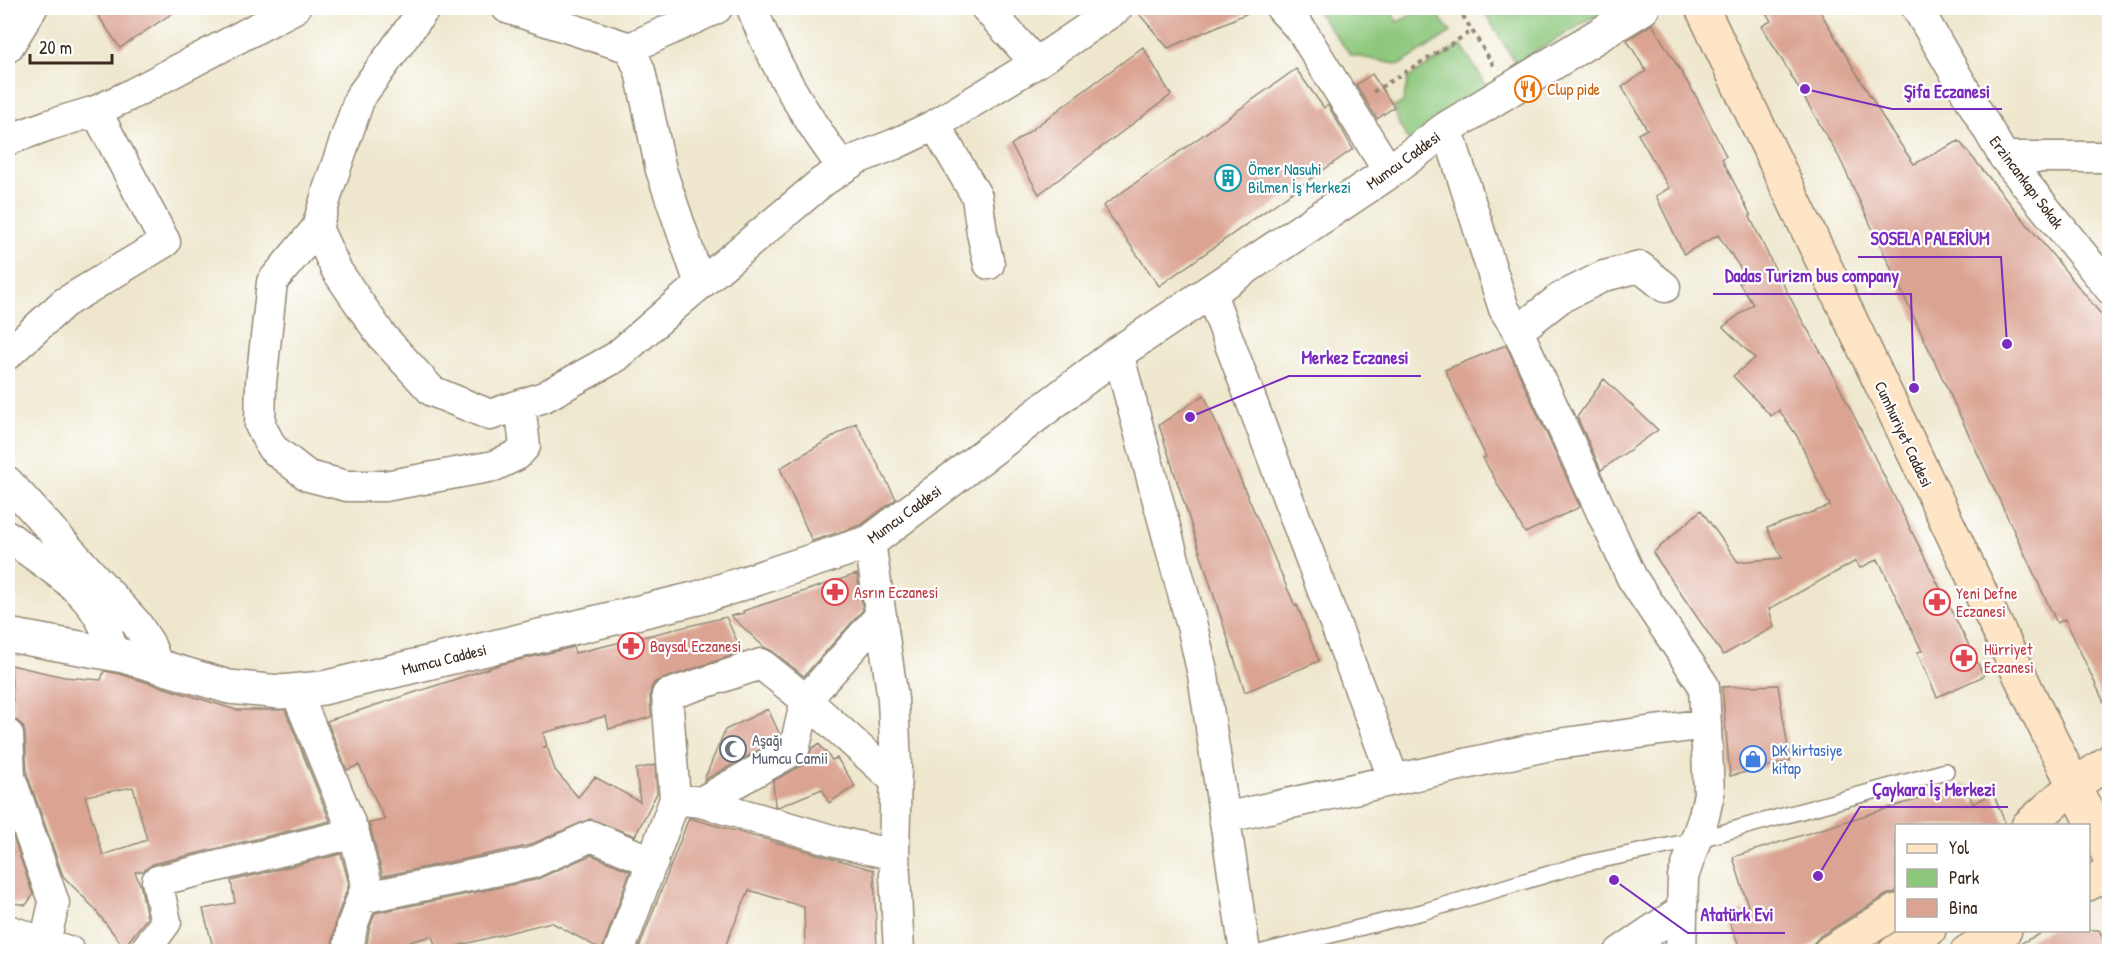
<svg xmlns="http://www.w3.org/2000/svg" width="2117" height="959" font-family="'Patrick Hand',sans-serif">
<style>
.green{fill:#8cc77c;stroke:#64784d;stroke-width:1.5}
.building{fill:#daa392;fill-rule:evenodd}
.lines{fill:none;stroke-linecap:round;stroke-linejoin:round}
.service-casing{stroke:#948876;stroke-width:18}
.minor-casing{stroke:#948876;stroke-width:33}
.tertiary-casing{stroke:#948876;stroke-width:36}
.secondary-casing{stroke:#948876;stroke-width:36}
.path{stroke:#948876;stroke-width:4;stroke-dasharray:4.5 4.5;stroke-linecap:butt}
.service{stroke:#fff;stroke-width:15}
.minor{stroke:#fff;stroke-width:30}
.tertiary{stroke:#fff;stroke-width:33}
.secondary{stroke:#fde5c5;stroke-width:33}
.labels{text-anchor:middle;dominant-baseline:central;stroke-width:4.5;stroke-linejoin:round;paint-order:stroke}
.food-label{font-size:16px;fill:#c56008;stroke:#fff;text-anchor:start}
.street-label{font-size:16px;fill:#3b2a1e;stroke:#fff}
.culture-label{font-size:16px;fill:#0d838f;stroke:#fff;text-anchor:start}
.health-label{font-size:16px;fill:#be3a42;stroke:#fff;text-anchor:start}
.worship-label{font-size:16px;fill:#5b616d;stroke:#fff;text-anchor:start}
.shop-label{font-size:16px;fill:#366cbe;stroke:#fff;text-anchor:start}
.leader{fill:none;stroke:#7b2cbf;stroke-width:2}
.callout-dot{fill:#7b2cbf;stroke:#fff;stroke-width:2}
.callout-label{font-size:18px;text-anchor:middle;font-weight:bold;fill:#7b2cbf;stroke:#fff;stroke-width:4.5;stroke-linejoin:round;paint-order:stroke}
</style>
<rect width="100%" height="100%" fill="#fff"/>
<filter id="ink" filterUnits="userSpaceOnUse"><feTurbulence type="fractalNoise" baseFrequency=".0167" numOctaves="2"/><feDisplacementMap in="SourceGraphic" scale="12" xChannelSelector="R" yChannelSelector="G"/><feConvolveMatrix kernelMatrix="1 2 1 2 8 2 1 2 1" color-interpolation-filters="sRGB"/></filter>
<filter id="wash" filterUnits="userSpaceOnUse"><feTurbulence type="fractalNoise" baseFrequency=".008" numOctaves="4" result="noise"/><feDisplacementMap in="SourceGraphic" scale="24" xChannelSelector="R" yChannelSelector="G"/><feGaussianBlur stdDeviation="1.35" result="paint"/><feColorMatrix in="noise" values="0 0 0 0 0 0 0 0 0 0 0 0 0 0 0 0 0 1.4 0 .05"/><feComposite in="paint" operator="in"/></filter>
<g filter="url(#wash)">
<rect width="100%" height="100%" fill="#eee7cd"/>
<!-- green -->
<path class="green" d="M1314 8H1389L1397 22 1426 8H1432L1451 32 1400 65 1351 55Z
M1482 8H1608L1516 64Z
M1461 45 1490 91 1410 142 1399 125 1394 107 1403 102 1408 78Z"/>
<g id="blocks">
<!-- building -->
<path class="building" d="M93 8H180L120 48Z
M1134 8H1259L1168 48Z
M1763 8H1818L1888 126 1914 164 1959 141 2109 324V713L2065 619 2057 623 1838 155 1762 26 1771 21Z
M1652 24 1697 98 1726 156 1722 159 1751 216 1750 217 1772 263 1802 320 1830 368 1984 676 1937 697 1917 652 1922 651 1878 559 1860 568 1856 561 1769 609 1774 627 1723 655 1653 553 1701 510 1738 562 1782 558 1767 528 1830 506 1797 436 1779 410 1771 416 1733 376 1755 358 1723 327 1753 304 1739 283 1747 278 1718 235 1684 254 1656 196 1669 188 1638 134 1647 129 1622 87 1646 71 1627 40Z
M1143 47 1171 95 1039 194 1011 145Z
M1296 69 1324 108 1328 105 1353 149 1159 286 1103 206Z
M1372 74 1394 107 1377 119 1356 85Z
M1506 345 1580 507 1525 533 1483 458 1486 457 1445 370Z
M1604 379 1658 430 1601 470 1577 417Z
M1204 395 1295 606 1297 605 1319 661 1245 692 1159 425Z
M856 423 896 499 861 525 812 541 780 468Z
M857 574 863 610 804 676 772 651 764 647 731 616 744 613 743 611Z
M726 617 742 652 655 682 651 688 650 696 651 717 609 729 606 716 543 733 547 746 544 747 548 749 555 770 578 797 595 777 640 802 636 769 655 765 657 793 635 836 590 819 527 846 383 876 369 823 385 820 359 765 347 770 327 721 502 664 573 647 575 653Z
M11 665 64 677 101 680 104 671 120 674 236 710H285L330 821 153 864 143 871 135 872 141 887 147 918 124 947 93 907 63 876 27 774 25 734 23 726 16 720 12 719 14 718ZM133 787 147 840 103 855 85 796Z
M1778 685 1790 761 1730 776 1722 687Z
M768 709 780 735 779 739 704 780 725 730Z
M819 744 832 760 837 758 855 786 829 803 822 789 778 807 775 806 773 781 803 765 808 760 812 748Z
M1965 784 1973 804 1993 793 2006 825H1896V892L1886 895 1820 936 1813 944 1800 951H1741L1728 917 1749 909 1733 857Z
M689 818 874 870 877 951H805L804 907 749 890 723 951H638Z
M8 822 33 895 26 905 8 902Z
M341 854 349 884 336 920 331 951H214L203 909 235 903 231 881Z
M591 855 630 871 602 950 551 922 437 951 432 936 398 945 396 951H366L369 930 375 913 535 880Z
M2048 930H2099L2109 951H2005Z"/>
</g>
</g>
<g filter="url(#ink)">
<use href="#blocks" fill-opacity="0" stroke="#948876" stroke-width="1.5"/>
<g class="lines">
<defs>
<path id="service" d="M1263 952 1422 912 1582 864 1696 840 1946 771"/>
<path id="minor" d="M425 8 360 97 329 187 317 228 337 271 381 335 432 391 490 415 544 397 616 357 678 303 822 182 857 159 895 144 935 125 1036 63 1117 8
M507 8 630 48 640 71 661 170 700 284
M752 8C774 66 806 118 843 168
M986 8 1036 63
M1281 8 1302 31 1389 172
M1917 8 2004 157 2110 289
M8 47 32 8
M630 48 717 8
M935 125 977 197 982 233 989 264
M1447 128 1504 309 1518 331 1632 578 1704 686 1709 794 1704 816 1683 877 1681 952
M8 140 49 125 96 111 128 96 295 8
M2004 157H2110
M317 228 272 282 261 383 260 425 272 448 308 476 347 486H385L494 466 517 455 525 446 520 405
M1210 291 1394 780
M1518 331 1560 298 1604 276 1640 267 1665 287
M1118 353 1193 630 1203 675 1245 952
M8 354 64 303 165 242 96 111
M8 482 136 623 149 643 158 666
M8 536C41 562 88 587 105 628 109 637 111 646 114 655
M296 691 354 833
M8 735 10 777
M8 778 10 777 54 903 45 943
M675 799 667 695 761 664 806 700 896 781
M701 802 794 750 806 700 881 615
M1224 818 1550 745 1706 724
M894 855 899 952
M362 898 532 863 591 836 653 862
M8 930 70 952
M144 952 166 922 157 881 354 833 367 885 352 926 348 952
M619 952 675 799 701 802 835 841 894 855 896 766 893 699 870 542
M1620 952 1682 910"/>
<path id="tertiary" d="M8 635 124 656 229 687 280 692 323 688 698 598 870 542 1118 353 1389 172 1447 128 1643 8"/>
<path id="secondary" d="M1702 8 2035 707 2110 858
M2028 826 2073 786 2110 761
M2088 884 2110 872
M1830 952 1896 911
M1895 952 1929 930
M1967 952 2005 930"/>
</defs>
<!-- service casing -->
<use href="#service" class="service-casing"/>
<!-- minor casing -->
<use href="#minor" class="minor-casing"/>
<!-- tertiary casing -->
<use href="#tertiary" class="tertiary-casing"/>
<!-- secondary casing -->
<use href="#secondary" class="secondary-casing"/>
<!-- path -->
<path class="path" d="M1458 8 1494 66
M1373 92 1472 31"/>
<!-- service -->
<use href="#service" class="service"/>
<!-- minor -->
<use href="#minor" class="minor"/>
<!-- tertiary -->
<use href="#tertiary" class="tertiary"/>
<!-- secondary -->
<use href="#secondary" class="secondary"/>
</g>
</g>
<!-- icons -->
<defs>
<symbol id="restaurant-ring" viewBox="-11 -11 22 22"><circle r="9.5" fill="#fff" stroke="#e8710a" stroke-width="1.5"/><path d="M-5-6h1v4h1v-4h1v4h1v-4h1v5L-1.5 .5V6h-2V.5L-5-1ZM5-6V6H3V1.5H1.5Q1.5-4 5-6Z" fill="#e8710a"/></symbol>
<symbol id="building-ring" viewBox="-11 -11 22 22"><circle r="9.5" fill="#fff" stroke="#0f9aa8" stroke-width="1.5"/><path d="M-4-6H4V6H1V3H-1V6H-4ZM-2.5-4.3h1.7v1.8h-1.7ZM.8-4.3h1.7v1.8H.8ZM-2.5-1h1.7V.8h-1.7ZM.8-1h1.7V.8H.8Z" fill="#0f9aa8"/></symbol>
<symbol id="pharmacy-ring" viewBox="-11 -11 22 22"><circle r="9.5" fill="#fff" stroke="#e0444e" stroke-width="1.5"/><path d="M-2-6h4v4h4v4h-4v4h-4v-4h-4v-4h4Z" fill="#e0444e"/></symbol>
<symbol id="mosque-ring" viewBox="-11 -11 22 22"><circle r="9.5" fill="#fff" stroke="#6b7280" stroke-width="1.5"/><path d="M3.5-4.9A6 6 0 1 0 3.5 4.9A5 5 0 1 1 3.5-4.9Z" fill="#6b7280"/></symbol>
<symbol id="shop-ring" viewBox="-11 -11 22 22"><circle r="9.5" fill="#fff" stroke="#3f7fe0" stroke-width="1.5"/><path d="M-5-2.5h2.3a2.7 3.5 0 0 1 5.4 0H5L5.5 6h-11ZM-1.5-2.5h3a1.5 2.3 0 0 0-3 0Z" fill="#3f7fe0"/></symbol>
</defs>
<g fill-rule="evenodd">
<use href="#restaurant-ring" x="1513" y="74" width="30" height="30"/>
<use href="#building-ring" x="1213" y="163" width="30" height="30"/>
<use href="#pharmacy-ring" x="820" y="577" width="30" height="30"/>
<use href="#pharmacy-ring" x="1922" y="587" width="30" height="30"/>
<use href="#pharmacy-ring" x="616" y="631" width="30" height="30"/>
<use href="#pharmacy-ring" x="1949" y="643" width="30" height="30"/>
<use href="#mosque-ring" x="718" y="734" width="30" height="30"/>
<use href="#shop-ring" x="1738" y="744" width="30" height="30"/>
</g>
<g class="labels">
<!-- food labels -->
<g class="food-label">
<text x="1547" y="89">Clup pide</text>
</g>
<!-- street labels -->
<g class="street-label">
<text transform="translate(1403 160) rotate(-36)">Mumcu Caddesi</text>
<text transform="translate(2027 182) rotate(53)">Erzincankapı Sokak</text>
<text transform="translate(1904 434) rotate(65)">Cumhuriyet Caddesi</text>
<text transform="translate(904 514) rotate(-36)">Mumcu Caddesi</text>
<text transform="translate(444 659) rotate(-14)">Mumcu Caddesi</text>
</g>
<!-- culture labels -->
<g class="culture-label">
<text x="1248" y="169">Ömer Nasuhi<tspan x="1248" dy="18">Bilmen İş Merkezi</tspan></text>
</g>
<!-- health labels -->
<g class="health-label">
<text x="854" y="592">Asrın Eczanesi</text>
<text x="1956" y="593">Yeni Defne<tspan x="1956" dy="18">Eczanesi</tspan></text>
<text x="650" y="646">Baysal Eczanesi</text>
<text x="1984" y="649">Hürriyet<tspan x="1984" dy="18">Eczanesi</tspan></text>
</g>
<!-- worship labels -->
<g class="worship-label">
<text x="752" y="740">Aşağı<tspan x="752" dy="18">Mumcu Camii</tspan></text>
</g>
<!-- shop labels -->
<g class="shop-label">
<text x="1772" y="750">DK kirtasiye<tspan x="1772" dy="18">kitap</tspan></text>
</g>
</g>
<!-- callouts -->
<path class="leader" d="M1805 89L1892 109H2002M2007 344L2001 257H1858M1914 388L1911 294H1713M1190 417L1289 376H1421M1818 876L1860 807H2008M1614 880L1688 933H1785"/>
<g class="callout-dot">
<circle cx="1805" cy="89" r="6"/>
<circle cx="2007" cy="344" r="6"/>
<circle cx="1914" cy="388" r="6"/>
<circle cx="1190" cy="417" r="6"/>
<circle cx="1818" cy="876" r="6"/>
<circle cx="1614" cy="880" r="6"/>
</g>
<g class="callout-label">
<text x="1947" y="98">Şifa Eczanesi</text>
<text x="1930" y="245">SOSELA PALERİUM</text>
<text x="1812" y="282">Dadas Turizm bus company</text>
<text x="1355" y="364">Merkez Eczanesi</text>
<text x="1934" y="796">Çaykara İş Merkezi</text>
<text x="1737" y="921">Atatürk Evi</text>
</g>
<!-- margin -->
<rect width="2117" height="959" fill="none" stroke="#fff" stroke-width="30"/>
<!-- legend -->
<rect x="1895" y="824" width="195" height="108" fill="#ffffff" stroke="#b1aaa5" stroke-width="1.5"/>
<rect x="1907" y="844" width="30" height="9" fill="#fde5c5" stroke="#b1aaa5" stroke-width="1.5"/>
<text x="1949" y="854" font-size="18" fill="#3b2a1e">Yol</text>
<rect x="1907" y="869" width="30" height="18" fill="#8cc77c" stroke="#b1aaa5" stroke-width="1.5"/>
<text x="1949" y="884" font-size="18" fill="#3b2a1e">Park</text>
<rect x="1907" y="899" width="30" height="18" fill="#daa392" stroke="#b1aaa5" stroke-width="1.5"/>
<text x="1949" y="914" font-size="18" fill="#3b2a1e">Bina</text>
<!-- scale -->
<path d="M30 54v9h82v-9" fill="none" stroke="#3b2a1e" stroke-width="3"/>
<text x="39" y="54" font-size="18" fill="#3b2a1e" stroke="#ffffff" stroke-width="4.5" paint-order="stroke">20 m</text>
</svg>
